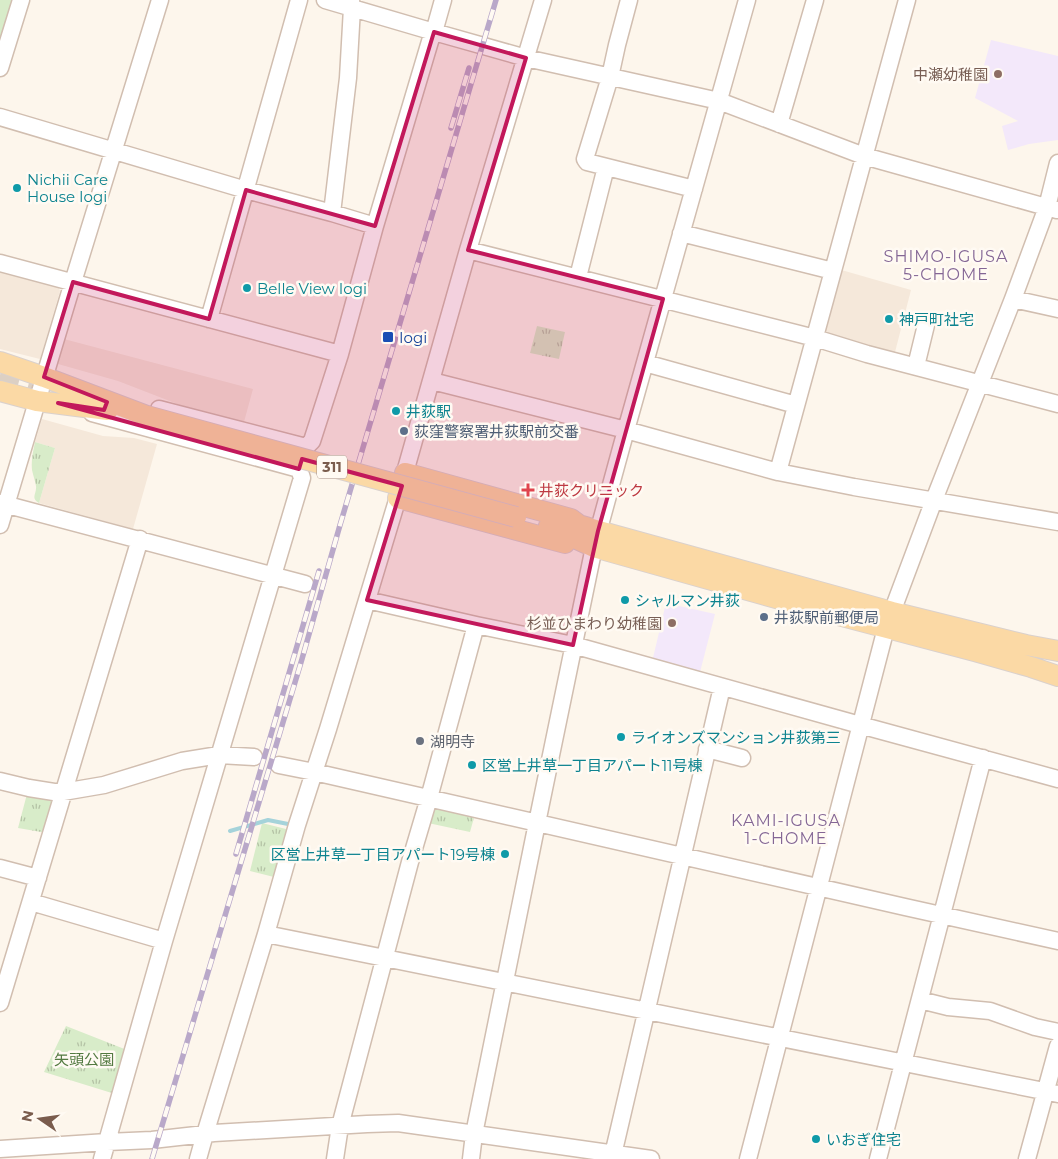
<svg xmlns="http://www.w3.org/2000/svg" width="1058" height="1159" font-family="Montserrat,'Noto Sans JP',sans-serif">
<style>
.residential{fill:#f5e8da}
.education{fill:#f3e8fa}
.green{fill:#d8ecc9}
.park{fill:url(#park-tufts)}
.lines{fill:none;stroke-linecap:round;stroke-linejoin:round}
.stream{stroke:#a5d3da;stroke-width:4}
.major-tunnel{stroke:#dcd0c4;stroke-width:20;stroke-dasharray:20 10;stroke-linecap:butt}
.minor-casing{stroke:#d1beb0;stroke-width:19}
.major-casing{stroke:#dad1cd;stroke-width:22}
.minor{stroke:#fff;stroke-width:16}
.major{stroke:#fbd9a5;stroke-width:20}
.rail-casing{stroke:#b9a8c9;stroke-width:5.5}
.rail{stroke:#fffaf3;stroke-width:4;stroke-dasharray:11;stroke-linecap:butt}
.major-bridge-casing{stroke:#dad1cd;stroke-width:22;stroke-linecap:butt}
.major-bridge{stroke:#fbd9a5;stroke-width:20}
.marked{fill:#c2185b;fill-opacity:0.2;stroke:#c2185b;stroke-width:4;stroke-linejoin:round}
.education-dot{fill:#8d6e63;stroke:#fffaf3;stroke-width:2}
.culture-dot{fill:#0f9aa8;stroke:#fffaf3;stroke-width:2}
.transit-dot{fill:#1a4fb4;stroke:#fffaf3;stroke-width:2}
.service-dot{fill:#5c6f8a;stroke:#fffaf3;stroke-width:2}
.health-dot{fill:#e0444e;stroke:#fffaf3;stroke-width:2}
.worship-dot{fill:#6b7280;stroke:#fffaf3;stroke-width:2}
.labels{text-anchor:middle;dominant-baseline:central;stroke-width:5;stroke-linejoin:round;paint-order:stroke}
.shield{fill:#fffaf3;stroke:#a28b7f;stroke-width:1}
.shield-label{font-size:14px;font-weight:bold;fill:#7a5c4d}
.education-label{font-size:15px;fill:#785e54;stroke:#fffaf3;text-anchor:end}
.culture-label{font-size:15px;fill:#0d838f;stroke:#fffaf3;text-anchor:start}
.transit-label{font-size:15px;fill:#164399;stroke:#fffaf3;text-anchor:start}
.service-label{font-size:15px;fill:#4e5e75;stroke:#fffaf3;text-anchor:start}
.health-label{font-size:15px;fill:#be3a42;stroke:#fffaf3;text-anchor:start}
.worship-label{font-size:15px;fill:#5b616d;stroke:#fffaf3;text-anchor:start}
.park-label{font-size:15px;fill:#537a41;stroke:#fffaf3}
.neighbourhood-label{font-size:16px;letter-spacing:1px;fill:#846695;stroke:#fffaf3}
</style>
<defs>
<pattern id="park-tufts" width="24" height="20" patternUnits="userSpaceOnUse" patternTransform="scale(1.25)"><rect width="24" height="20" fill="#d8ecc9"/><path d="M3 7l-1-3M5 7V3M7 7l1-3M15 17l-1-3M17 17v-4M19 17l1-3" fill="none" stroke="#b4c2a5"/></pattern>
</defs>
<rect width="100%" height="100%" fill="#fdf6ec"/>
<!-- residential -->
<path class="residential" d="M0 269 58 285 60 291 40 359 0 349Z
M838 269 911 290 894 356 820 332Z
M64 339 253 389 244 422 180 405 118 381 58 364Z
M42 419 103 436 134 438 157 444 133 529 39 503 55 448 35 442Z"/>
<!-- education -->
<path class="education" d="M991 40 1058 56V140L1029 144 1008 150 1002 126 1018 121 975 98Z
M666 603 715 614 699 676 652 662Z"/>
<!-- green -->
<path class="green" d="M0 0H15L0 46Z"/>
<!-- park -->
<path class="park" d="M537 326 565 332 559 359 530 353Z
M35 442 55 448 39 503C30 498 37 494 36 486 35 480 33 475 32 470 31 460 33 452 35 442Z
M27 794 51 798 56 803 47 833 18 828Z
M439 806 475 814 470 832 428 823 430 809Z
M262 823 290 830 278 878 250 871Z
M66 1026 127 1050 115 1094 44 1072Z"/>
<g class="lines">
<!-- stream -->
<path class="stream" d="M230 831 268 820 293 825"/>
<!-- major-tunnel -->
<path class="major-tunnel" d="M0 375 56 390"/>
<defs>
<path id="minor" d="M325 0 434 32 526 58 719 101 864 156 1057 210
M629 0 617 45 610 77 585 159 587 162 694 189
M0 68 21 0
M0 117 246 190 332 213 375 226
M779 124 815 0
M332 213 348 78 352 8 351 0
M681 233 833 271
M468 250 815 338 867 354 1058 404
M0 263 340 354
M578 277 606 167
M1013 299 1058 309
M209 319 299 0
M645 363 796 405
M916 366 926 325
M432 381 626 430 778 472 854 487 1058 522
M159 409 306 447
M92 413 299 469
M778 472 907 0
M0 503 305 584
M0 525 73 282 160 0
M367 600 476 625 573 645 860 725 1058 779
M707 749 742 758
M279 765 314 772 905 907 1058 941
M0 781 29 788 54 792H63L104 785 182 761 219 755 254 757
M0 868 38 878
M31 902 164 941
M266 934 1058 1094
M920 1000 948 1007 990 1011 1035 1027 1058 1032
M0 1003 140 539
M0 1149 107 1142 152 1140 214 1133 367 1124 398 1123 651 1159
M102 1159 164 941 302 478 299 469 306 447 312 441 340 354 375 226 431 38 434 32 443 0
M198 1159 205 1134 266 934 297 825 328 729 396 504 468 250 543 0
M335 1159 340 1126 410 862 429 798 476 625
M471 1159 474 1134 537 823 594 547 626 430 747 0
M612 1159 722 687
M748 1159 886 628 934 500 1013 299 1047 207 1058 163
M878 1159 983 758
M1027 1159 1058 1046"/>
<path id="major" d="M0 362 44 377 147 416
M0 391 37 401 108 410
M405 473 571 519 579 525 599 531 892 612 1026 645 1058 651
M398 498 565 543
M549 526 594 547 819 610 975 651 1031 667 1058 676"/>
</defs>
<!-- minor casing -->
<use href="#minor" class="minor-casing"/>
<!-- major casing -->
<use href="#major" class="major-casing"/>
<!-- minor -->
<use href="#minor" class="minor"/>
<!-- major -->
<use href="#major" class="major"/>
<defs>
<path id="rail" d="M451 128 469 68
M236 854 319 571
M152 1159 302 659 340 525 496 0"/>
</defs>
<!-- rail casing -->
<use href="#rail" class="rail-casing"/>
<!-- rail -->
<use href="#rail" class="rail"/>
<defs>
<path id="major-bridge" d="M147 416 516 517"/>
</defs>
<!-- major-bridge casing -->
<use href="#major-bridge" class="major-bridge-casing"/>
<!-- major-bridge -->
<use href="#major-bridge" class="major-bridge"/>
</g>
<!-- marked area -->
<path class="marked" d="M434 32 526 58 468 250 663 299 598 531 573 645 367 600 402 486 302 459 299 469 58 403 104 410 107 402 44 377 73 282 209 319 246 190 375 226Z"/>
<!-- markers -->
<g class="education-dot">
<circle cx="998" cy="74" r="5"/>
<circle cx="672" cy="623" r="5"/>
</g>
<g class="culture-dot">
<circle cx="17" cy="188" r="5"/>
<circle cx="247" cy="288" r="5"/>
<circle cx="889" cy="319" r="5"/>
<circle cx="396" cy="411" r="5"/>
<circle cx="625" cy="600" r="5"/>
<circle cx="621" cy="737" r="5"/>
<circle cx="472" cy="765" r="5"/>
<circle cx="505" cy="854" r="5"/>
<circle cx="816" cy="1139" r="5"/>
</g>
<rect class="transit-dot" x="382" y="331" width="12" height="12" rx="2.5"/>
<g class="service-dot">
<circle cx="404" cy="431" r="5"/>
<circle cx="764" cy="617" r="5"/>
</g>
<path class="health-dot" d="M525.5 482.5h5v5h5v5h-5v5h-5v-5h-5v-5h5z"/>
<circle class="worship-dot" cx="420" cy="741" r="5"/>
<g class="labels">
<!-- shield labels -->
<rect class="shield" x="317" y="455.5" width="30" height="23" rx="4"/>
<g class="shield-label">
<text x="332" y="467">311</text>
</g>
<!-- education labels -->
<g class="education-label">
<text x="988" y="74">中瀬幼稚園</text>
<text x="662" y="623">杉並ひまわり幼稚園</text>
</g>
<!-- culture labels -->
<g class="culture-label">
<text x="27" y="179">Nichii Care<tspan x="27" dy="17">House Iogi</tspan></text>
<text x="257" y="288">Belle View Iogi</text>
<text x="899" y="319">神戸町社宅</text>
<text x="406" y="411">井荻駅</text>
<text x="635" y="600">シャルマン井荻</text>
<text x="631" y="737">ライオンズマンション井荻第三</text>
<text x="482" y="765">区営上井草一丁目アパート11号棟</text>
<text x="495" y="854" text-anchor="end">区営上井草一丁目アパート19号棟</text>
<text x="826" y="1139">いおぎ住宅</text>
</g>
<!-- transit labels -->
<g class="transit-label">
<text x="399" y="337">Iogi</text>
</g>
<!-- service labels -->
<g class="service-label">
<text x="414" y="431">荻窪警察署井荻駅前交番</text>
<text x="774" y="617">井荻駅前郵便局</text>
</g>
<!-- health labels -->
<g class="health-label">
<text x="539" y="490">井荻クリニック</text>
</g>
<!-- worship labels -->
<g class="worship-label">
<text x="430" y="741">湖明寺</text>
</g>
<!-- park labels -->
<g class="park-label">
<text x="84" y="1059">矢頭公園</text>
</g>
<!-- neighbourhood labels -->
<g class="neighbourhood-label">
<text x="946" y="256">SHIMO-IGUSA<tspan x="946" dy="18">5-CHOME</tspan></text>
<text x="786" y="820">KAMI-IGUSA<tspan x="786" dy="18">1-CHOME</tspan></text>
</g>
</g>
<!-- north arrow -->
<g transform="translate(40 1119) rotate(283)" stroke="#fffaf3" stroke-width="4" paint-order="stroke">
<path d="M0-4L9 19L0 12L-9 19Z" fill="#7a5c4d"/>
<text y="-8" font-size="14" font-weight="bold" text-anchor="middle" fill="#7a5c4d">N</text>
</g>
</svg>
